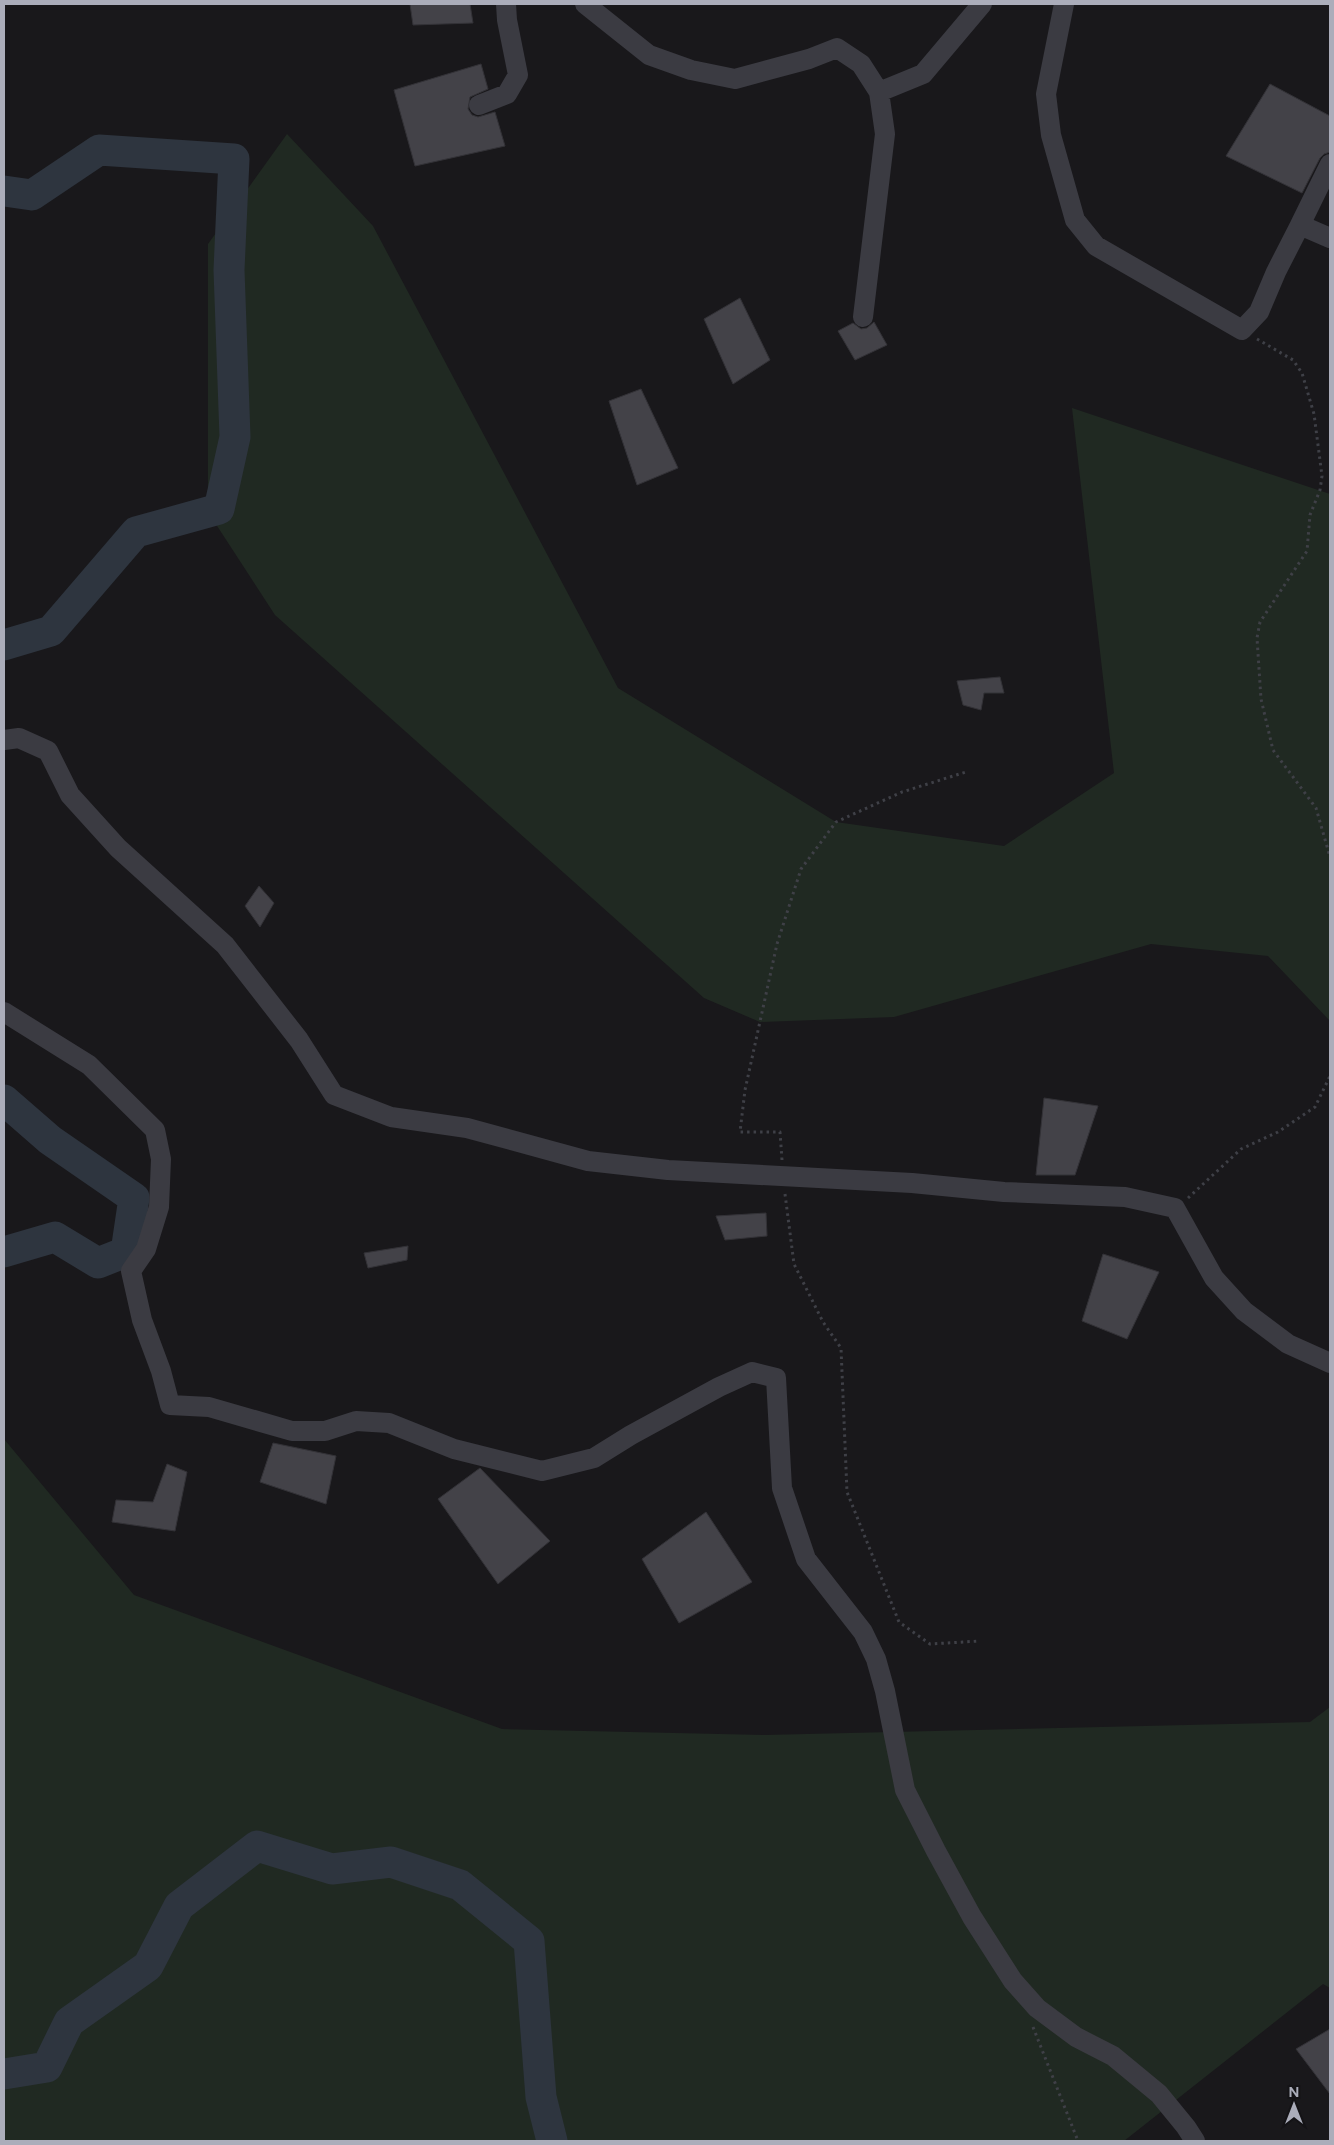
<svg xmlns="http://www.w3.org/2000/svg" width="1334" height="2145" font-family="Figtree,sans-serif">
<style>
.green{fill:#202922}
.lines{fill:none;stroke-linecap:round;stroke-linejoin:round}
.river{stroke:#2e353f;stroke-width:31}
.building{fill:#434248;stroke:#333237}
.path{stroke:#3f4047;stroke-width:3;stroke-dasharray:2.5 4;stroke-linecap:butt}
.minor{stroke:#3b3b42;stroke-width:20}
</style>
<rect width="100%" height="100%" fill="#19181b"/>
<!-- green -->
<path class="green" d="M287 134 373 226 618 688 836 822 1004 846 1114 773 1072 408 1330 494V1021L1268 956 1151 944 894 1017 760 1022 704 998 275 615 208 512V244Z
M4 1439 134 1595 502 1729 765 1735 1310 1722 1330 1707V1988L1323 1984 1124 2141H4Z"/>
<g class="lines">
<!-- river -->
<path class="river" d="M4 191 32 195 99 150 234 159 229 270 235 437 219 509 136 532 51 631 4 645
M4 1100 50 1140 134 1198 126 1252 98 1263 55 1237 4 1252
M4 2074 47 2067 69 2022 148 1966 179 1906 257 1846 332 1869 391 1862 460 1885 529 1941 541 2097 552 2141"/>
</g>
<!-- building -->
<path class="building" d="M410 4H470L473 23 413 25Z
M481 64 488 89 470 97 468 109 472 115 478 117 495 112 505 146 415 166 394 90Z
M1270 84 1330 116V152L1324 154 1320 158 1302 193 1226 156Z
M740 298 770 360 733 384 704 319Z
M874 322 887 345 855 360 838 331 853 323 861 329 867 328Z
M641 389 678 468 637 485 609 401Z
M1000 677 1004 693H984L981 710 963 705 957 681Z
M259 886 274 903 260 927 245 906Z
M1044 1098 1098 1106 1075 1175H1036Z
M766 1213 767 1236 725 1240 716 1216Z
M408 1246 407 1260 368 1268 364 1253Z
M1103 1254 1159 1272 1127 1339 1082 1321Z
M273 1443 336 1456 326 1504 260 1482Z
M167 1464 187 1472 175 1531 112 1522 116 1500 153 1502Z
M480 1468 550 1541 498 1584 438 1499Z
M706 1512 752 1582 679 1623 642 1559Z
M1330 2029V2094L1296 2049Z"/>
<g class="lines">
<!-- path -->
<path class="path" d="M1257 339 1293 360 1302 373 1314 414 1322 476 1320 490 1310 515 1307 551 1260 622 1257 638 1261 699 1273 750 1316 808 1330 857
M782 1160 780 1132H740L745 1090 777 944 801 869 836 822 902 792 966 772
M785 1194 794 1264 823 1322 841 1348 847 1492 899 1622 930 1644 980 1641
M1188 1198 1241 1149 1278 1132 1315 1107 1330 1076
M1033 2027 1078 2141"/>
<!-- minor -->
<path class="minor" d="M585 4 649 55 691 70 735 79 809 59 837 48 861 64 879 92 885 134 863 317
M1064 4 1046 94 1051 135 1075 220 1096 246 1242 330 1259 312 1276 272 1300 225 1330 238
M879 92 923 74 982 4
M479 105 507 94 518 75 507 20 506 4
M1300 225 1330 164
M4 740 19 738 48 751 70 795 118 848 225 945 299 1040 334 1095 391 1117 467 1128 588 1161 668 1170 912 1183 1004 1192 1125 1197 1175 1208 1214 1278 1244 1311 1288 1344 1330 1363
M4 1012 89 1065 155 1130 161 1159 159 1207 146 1249 131 1271 142 1320 161 1371 170 1405 209 1407 292 1431H325L356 1421 389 1423 454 1449 542 1471 594 1458 631 1435 719 1387 752 1372 776 1378 782 1488 806 1559 863 1632 876 1659 885 1691 905 1790 936 1851 972 1917 1013 1981 1037 2008 1076 2037 1113 2056 1159 2094 1186 2127 1195 2141"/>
</g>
<!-- border -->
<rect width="1334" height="2145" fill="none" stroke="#abadba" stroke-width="10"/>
<!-- north arrow -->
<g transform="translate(1294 2105)" stroke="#141316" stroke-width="4" paint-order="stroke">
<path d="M0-4L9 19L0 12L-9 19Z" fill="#abadba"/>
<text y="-8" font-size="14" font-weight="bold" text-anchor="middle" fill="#abadba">N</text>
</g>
</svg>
